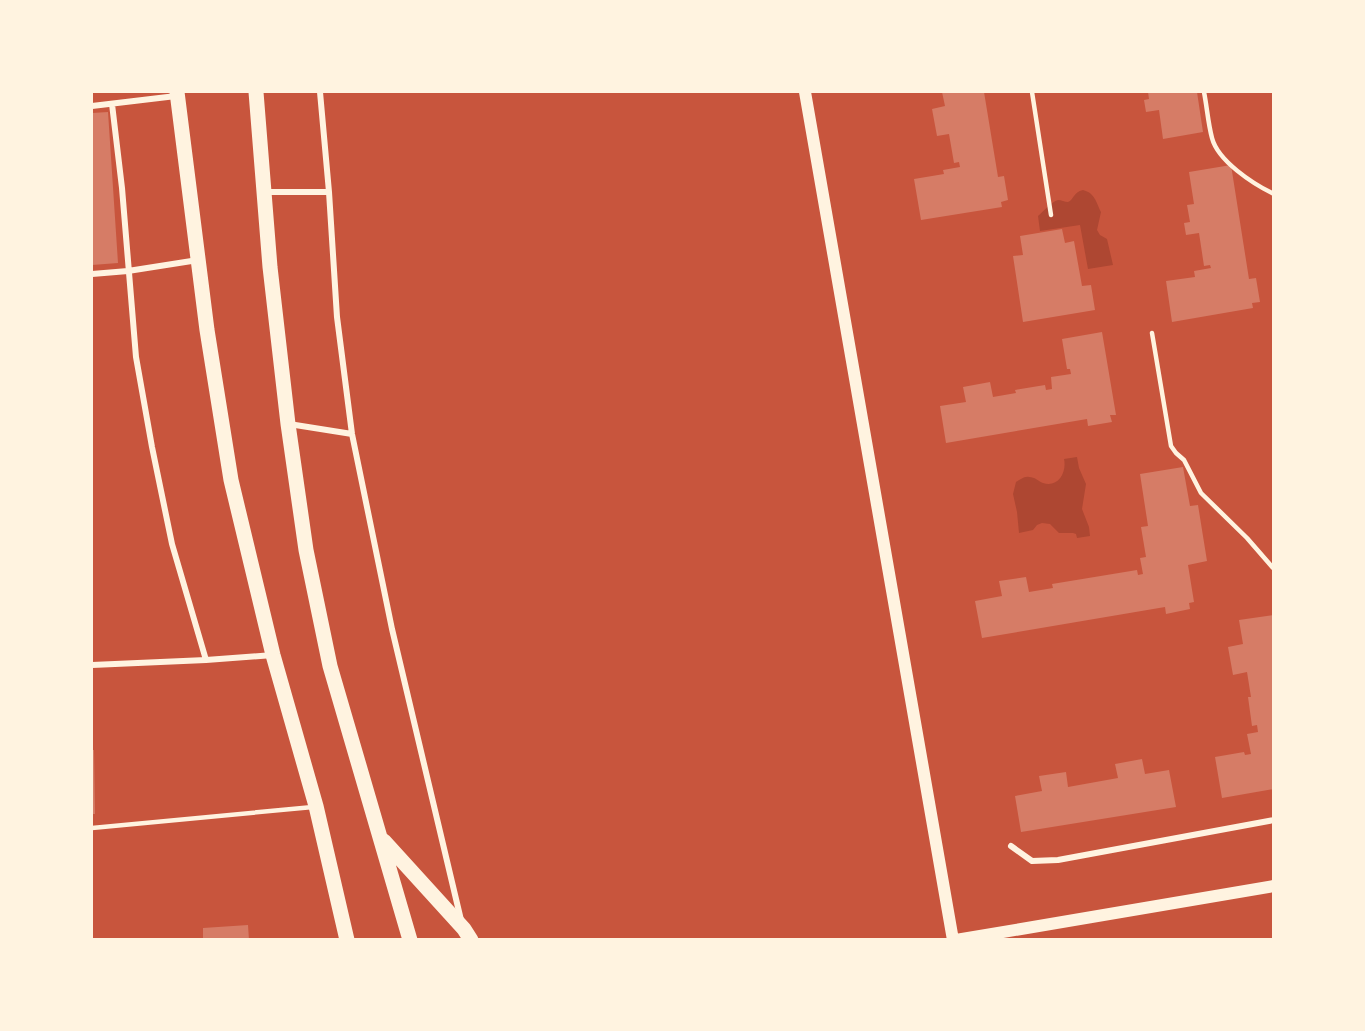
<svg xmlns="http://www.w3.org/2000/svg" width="1365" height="1031" font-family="Helvetica,sans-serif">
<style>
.green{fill:#ae4732}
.building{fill:#d67c66}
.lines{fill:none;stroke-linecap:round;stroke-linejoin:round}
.service{stroke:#fff3e0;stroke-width:4.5}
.minor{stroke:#fff3e0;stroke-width:6}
.secondary{stroke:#fff3e0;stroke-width:12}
.primary{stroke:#fff3e0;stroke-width:15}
</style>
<rect width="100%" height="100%" fill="#c8553d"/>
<!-- green -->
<path class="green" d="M1083 190C1095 193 1096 202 1101 212L1097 230 1100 235 1107 239 1113 265 1088 269 1080 225 1040 231 1038 216C1043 212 1051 202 1058 200 1061 200 1065 202 1068 202 1074 200 1073 192 1083 190Z
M1077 457 1079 468 1086 484 1082 509 1089 527 1090 536 1077 538 1076 534 1073 533H1059L1050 524 1042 523 1037 525 1033 530 1019 533 1017 512 1013 494 1016 482C1020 480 1024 476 1029 477 1035 477 1038 481 1043 483 1058 488 1067 472 1064 459Z"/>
<!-- building -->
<path class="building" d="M942 92H984L998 177 1004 176 1008 200 1001 202 1002 207 921 220 914 179 944 174 943 170 960 167 959 162 954 163 949 134 937 136 932 109 945 106Z
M1148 92H1197L1203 132 1163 139 1159 110 1146 112 1144 100 1149 99Z
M108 112 118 263 92 265V113Z
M1231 165 1249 279 1256 278 1260 302 1252 303 1253 308 1172 322 1166 281 1195 277 1194 271 1211 268 1210 265 1204 266 1199 233 1186 235 1184 223 1190 222 1187 205 1194 204 1189 172Z
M1062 229 1065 243 1074 241 1082 286 1091 285 1095 310 1023 322 1013 256 1023 255 1020 236Z
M1102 332 1116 415H1110L1112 422 1088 426 1087 419 946 443 940 406 966 402 963 387 990 382 993 397 1016 393 1015 390 1045 385 1046 390 1052 389 1051 377 1071 374 1070 369H1067L1062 339Z
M1183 467 1190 506 1198 505 1207 561 1188 565 1194 602 1189 603 1190 609 1166 614 1165 607 982 638 975 601 1002 596 999 581 1026 577 1029 592 1053 588 1052 584 1137 570 1138 575 1143 574 1140 558 1146 557 1141 527 1148 526 1140 474Z
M1274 615V789L1222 798 1215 757 1244 752 1245 755 1251 754 1247 734 1258 732 1257 725 1252 726 1248 697H1251L1247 672 1233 675 1228 647 1243 644 1239 620Z
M92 750H94L95 814H92Z
M1142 759 1145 774 1169 770 1176 807 1021 832 1015 796 1042 791 1039 776 1066 772 1068 787 1118 778 1115 764Z
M248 925 249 940H203V928Z"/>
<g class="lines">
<!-- service -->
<path class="service" d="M1032 92 1051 215
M1204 92C1207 107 1208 123 1212 138 1218 161 1253 184 1274 194
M1152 333 1171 446 1176 453 1184 460 1201 493 1247 538 1274 569
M92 828 313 807"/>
<!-- minor -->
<path class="minor" d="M320 92 329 192 337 317 352 434 392 629 461 920
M112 104 122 188 136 357 152 447 172 544 206 660
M92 106 176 96
M265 192H329
M92 274 128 271 198 260
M289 424 352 434
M92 665 206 660 273 655
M1011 846 1032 861 1058 860 1274 820"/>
<!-- secondary -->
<path class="secondary" d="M805 92 953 940
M956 940 1274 886"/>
<!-- primary -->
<path class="primary" d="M177 92 207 330 231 480 273 655 316 806 347 940
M256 92 270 267 288 424 306 550 330 666 410 940
M384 841 464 929 471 940"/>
</g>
<!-- border -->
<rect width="1365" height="1031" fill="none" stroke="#fff3e0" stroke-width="186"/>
</svg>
